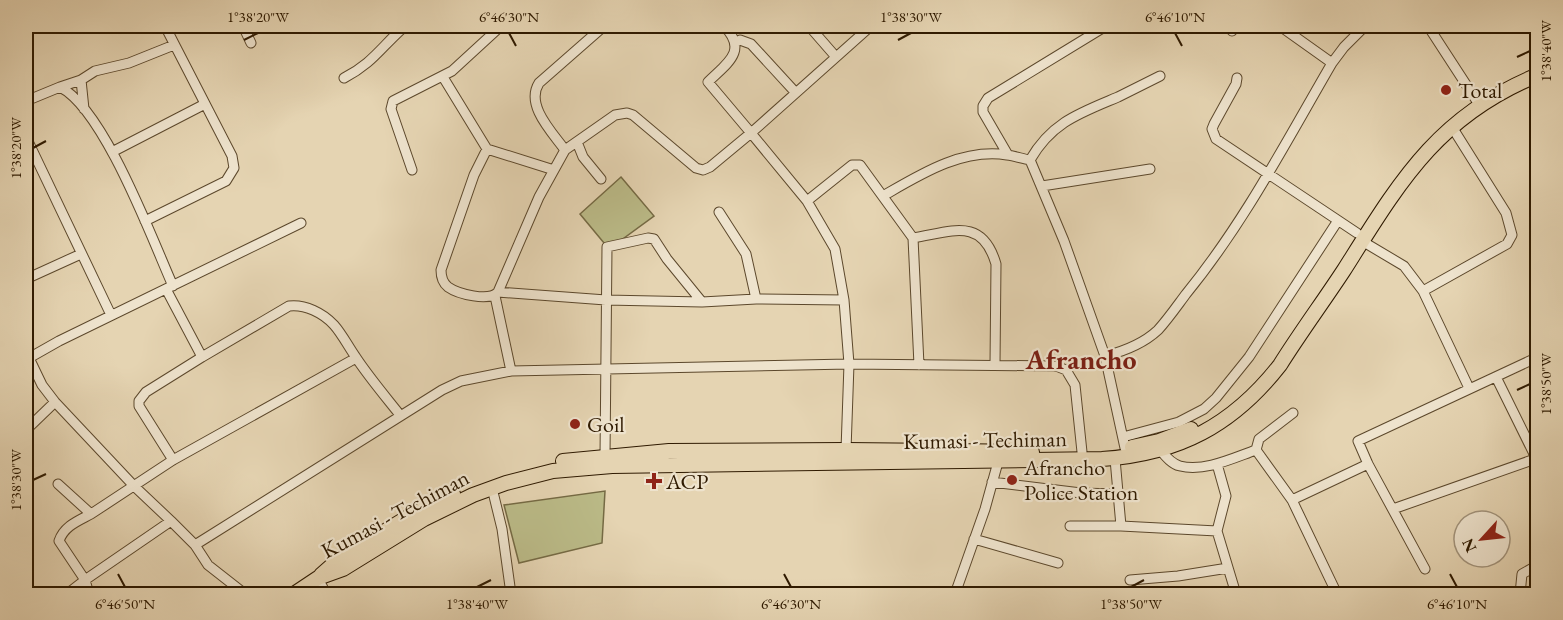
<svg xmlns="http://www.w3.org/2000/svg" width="1563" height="620" font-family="'EB Garamond',serif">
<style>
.green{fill:#bb8;stroke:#756a44;stroke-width:1.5}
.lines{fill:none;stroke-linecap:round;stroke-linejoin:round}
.minor-casing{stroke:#5c482c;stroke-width:11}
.highway-casing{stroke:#2f1a00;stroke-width:16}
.minor{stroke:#eee3cd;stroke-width:9}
.highway{stroke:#e5d4b2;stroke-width:14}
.ticks{fill:none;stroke:#2f1a00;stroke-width:2}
.poi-dot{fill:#8f2418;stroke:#eee3cd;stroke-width:2}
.labels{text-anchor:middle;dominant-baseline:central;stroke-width:4.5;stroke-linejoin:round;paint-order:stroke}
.poi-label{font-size:22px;fill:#2f1a00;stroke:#eee3cd;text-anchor:start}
.street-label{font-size:22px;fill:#2f1a00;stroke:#eee3cd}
.district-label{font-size:28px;font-weight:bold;fill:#7a1f14;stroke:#eee3cd}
.neatline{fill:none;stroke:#2f1a00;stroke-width:2}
.ticks-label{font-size:15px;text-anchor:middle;fill:#2f1a00}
</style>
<rect width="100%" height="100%" fill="#e5d4b2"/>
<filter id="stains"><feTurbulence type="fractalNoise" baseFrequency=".00333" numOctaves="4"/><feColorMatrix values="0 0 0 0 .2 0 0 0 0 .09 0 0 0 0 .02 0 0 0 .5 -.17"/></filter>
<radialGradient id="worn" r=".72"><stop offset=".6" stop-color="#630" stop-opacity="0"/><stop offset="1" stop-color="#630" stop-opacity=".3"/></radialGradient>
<!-- green -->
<path class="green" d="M621 177 654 216 609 249 580 214Z
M605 491 602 543 519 563 504 505Z"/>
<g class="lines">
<defs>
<path id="minor" d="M243 26 251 43
M809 26 836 57
M1230 26 1232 31
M1280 26 1332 63
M1428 26 1480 106
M735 43 740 40 751 44 796 93
M443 77 487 149 554 170
M344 78C373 63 381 47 405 26
M1237 78 1236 84 1214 124 1212 129 1216 139 1357 233
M81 80 84 109
M60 87 81 80 95 71 129 63 174 45
M26 101 60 87C104 109 152 239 173 286
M26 137 111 315
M577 142 583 157 601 179
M487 149 474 175 441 270C441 276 443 283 448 287 458 294 489 302 498 292L539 197 565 150 615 115 627 113 633 115 696 168 703 170 710 167 751 133 708 82C726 64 749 51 724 26
M565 150C552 132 525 105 539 83L604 26
M112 152 205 104
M1008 155 983 112V106L988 98 1106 26
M412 170 391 109 393 101 452 71 501 26
M1042 186 1150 169
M883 196C921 174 962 148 1007 155 1015 156 1023 159 1030 160
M807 201 852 165H860L913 238 919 365
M719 212 746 254 756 299
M145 221 226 181 234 168 232 156 165 26
M913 238C951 232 982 216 996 264L995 364
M1362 241 1404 266 1423 291 1469 388
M26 279 81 254
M166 289 202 357
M1423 291 1507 244 1512 235 1506 213 1452 127
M498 292 606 300 702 302
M495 296 511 371
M1105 356C1125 351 1143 344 1158 330 1168 319 1177 306 1186 294 1244 223 1286 142 1332 63L1344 47 1365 26
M1496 377 1538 462
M1293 413 1259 439 1256 450 1292 500 1337 594
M26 430 55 402
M1123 437 1179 422 1204 409 1216 398 1249 357 1337 222
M1125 448 1105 356 1064 241 1030 160C1052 122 1080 113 1118 97 1132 90 1146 83 1160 76
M846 450 849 364 844 300 835 249 807 201 751 133 871 26
M1161 451C1166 457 1172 464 1180 466 1205 472 1233 458 1256 450
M605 456 607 247 648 238 654 239 667 259 702 302 756 299 844 300
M1115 459 1121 526
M173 460 139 406V401L146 392 202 357 289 306C305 304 323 313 334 325 342 334 348 346 355 356 368 376 385 396 400 415
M1217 464 1226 496 1217 531 1236 594
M992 482 1081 493 1118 494
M58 484 91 514 173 460 356 358
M492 488 502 529 511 594
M1292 500 1368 464
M1393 509 1535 459
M1070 526H1121L1217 531
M974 539 1058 563
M195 545 442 390 461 381 511 371 849 364 1056 366 1066 370 1075 385 1082 452
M1425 569 1368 464 1358 441 1538 357
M318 578 326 594
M1130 580 1178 576 1228 568
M67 594 85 580 59 541C64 526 78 521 91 514
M89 594 85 580 171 521
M245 594 208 565 195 545 171 521 134 486 55 402 42 385 29 358 59 341 301 223
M789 594 823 592 855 594
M955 594 985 509 998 462
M1520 594 1522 574 1538 565"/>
<path id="highway" d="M1132 447 1159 441 1191 429
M563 461 669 451 846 450 1032 452
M321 575 338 560 408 517 453 494
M294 594 318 578 343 569 424 519 473 495 506 483 553 471 612 466 1102 459C1179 454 1233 425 1280 365 1300 333 1323 302 1344 270 1399 183 1437 116 1538 75"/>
</defs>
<!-- minor casing -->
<use href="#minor" class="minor-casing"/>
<!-- highway casing -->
<use href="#highway" class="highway-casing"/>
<!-- minor -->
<use href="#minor" class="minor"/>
<!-- highway -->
<use href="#highway" class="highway"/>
</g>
<!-- ticks -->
<path class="ticks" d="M509 33 516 46M1175 33 1182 46M244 40 258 33M898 40 911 33M1517 57 1530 51M33 148 46 141M1517 390 1530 384M33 480 46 474M118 574 125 587M784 574 791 587M1450 574 1457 587M477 587 491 580M1131 587 1144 580"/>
<!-- markers -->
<g class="poi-dot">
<circle cx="1446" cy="90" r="6"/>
<circle cx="575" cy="424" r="6"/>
<circle cx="1012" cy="480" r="6"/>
<path d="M651 472h6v6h6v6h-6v6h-6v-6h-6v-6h6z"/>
</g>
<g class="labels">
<!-- poi labels -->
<g class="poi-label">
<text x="1458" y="90">Total</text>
<text x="587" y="424">Goil</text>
<text x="1024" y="467">Afrancho<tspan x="1024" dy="25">Police Station</tspan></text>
<text x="666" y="481">ACP</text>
</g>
<!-- street labels -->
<g class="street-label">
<text transform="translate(985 440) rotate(-1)">Kumasi - Techiman</text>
<text transform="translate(395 514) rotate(-28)">Kumasi - Techiman</text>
</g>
<!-- district labels -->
<g class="district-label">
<text x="1081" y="359">Afrancho</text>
</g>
</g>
<!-- margin -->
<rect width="1563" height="620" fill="none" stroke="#e5d4b2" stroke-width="66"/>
<!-- north arrow -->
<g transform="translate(1482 539) rotate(243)"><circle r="28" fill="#eee3cd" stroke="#a2937b" stroke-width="1.5"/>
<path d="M0-4.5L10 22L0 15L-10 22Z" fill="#8f2418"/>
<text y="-9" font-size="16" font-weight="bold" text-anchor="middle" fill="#2f1a00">N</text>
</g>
<rect x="33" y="33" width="1497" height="554" class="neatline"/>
<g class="ticks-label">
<text x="258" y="22">1°38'20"W</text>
<text x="509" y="22">6°46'30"N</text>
<text x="911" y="22">1°38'30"W</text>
<text x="1175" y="22">6°46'10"N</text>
<text transform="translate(1546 51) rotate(-90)" y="5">1°38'40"W</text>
<text transform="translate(16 148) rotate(-90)" y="5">1°38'20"W</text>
<text transform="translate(1546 384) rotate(-90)" y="5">1°38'50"W</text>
<text transform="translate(16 480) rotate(-90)" y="5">1°38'30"W</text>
<text x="125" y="609">6°46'50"N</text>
<text x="477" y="609">1°38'40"W</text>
<text x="791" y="609">6°46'30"N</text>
<text x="1131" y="609">1°38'50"W</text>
<text x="1457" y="609">6°46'10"N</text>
</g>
<rect width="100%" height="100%" filter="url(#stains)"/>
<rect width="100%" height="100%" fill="url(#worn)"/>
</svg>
